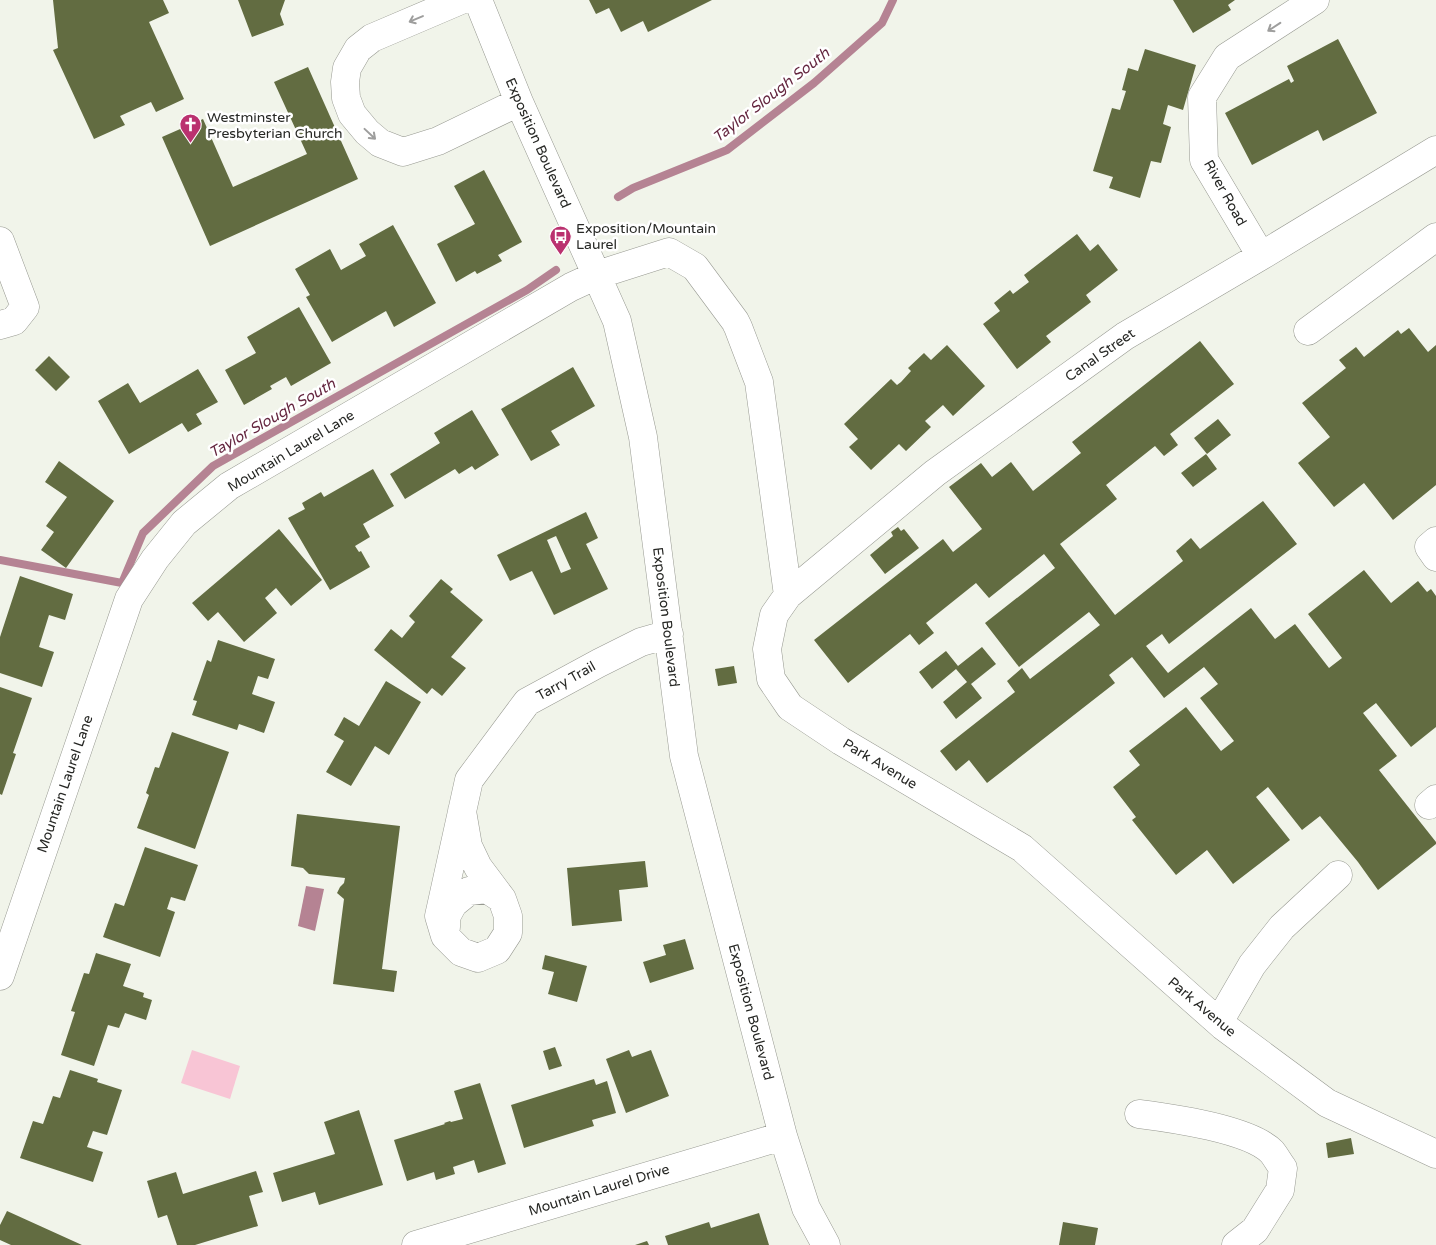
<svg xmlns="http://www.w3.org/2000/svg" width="1436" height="1245" font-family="'Varela Round',sans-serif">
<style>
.green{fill:#f8c5d5}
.water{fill:#b58393}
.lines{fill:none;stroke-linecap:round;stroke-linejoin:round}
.stream{stroke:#b58393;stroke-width:8}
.building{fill:#626c41;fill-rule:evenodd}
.minor-casing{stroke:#979991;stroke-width:29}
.minor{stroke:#fff;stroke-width:28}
.oneway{stroke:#9e9e9d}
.labels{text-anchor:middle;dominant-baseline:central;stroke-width:5;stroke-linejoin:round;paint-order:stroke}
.poi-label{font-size:14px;fill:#272825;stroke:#fff;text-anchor:start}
.street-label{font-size:14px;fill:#272825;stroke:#fff}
.water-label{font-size:15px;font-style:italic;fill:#64263f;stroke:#fff}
</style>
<rect width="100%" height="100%" fill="#f1f4ea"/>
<!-- green -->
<path class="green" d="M192 1050 240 1066 230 1099 181 1083Z"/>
<!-- water -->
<path class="water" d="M306 886 324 889 315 931 298 926Z"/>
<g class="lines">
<!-- stream -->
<path class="stream" d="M618 197 633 188 727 150 814 83 882 23 893 0
M0 560 122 583 143 533 213 466 527 290 556 270"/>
</g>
<!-- building -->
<path class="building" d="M53 0H163L169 13 149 22 184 99 156 112 151 102 120 116 125 125 94 139 53 50 58 48Z
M238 0H285L280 14 284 25 252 37Z
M589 0H712L648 32 643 21 621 32 609 8 596 14Z
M1173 0H1235L1228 5 1231 10 1193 33Z
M1338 39 1377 113 1323 141 1318 130 1252 165 1225 113 1289 79 1291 83 1294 81 1287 66Z
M1145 49 1196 65 1183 110 1168 105 1163 124 1171 127 1161 163 1151 161 1140 198 1109 188 1113 177 1093 171 1112 108 1120 110 1126 91 1122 90 1128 68 1138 71Z
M308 67 358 179 210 246 162 137 203 119 233 187 307 154 274 82Z
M484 170 522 242 498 255 502 261 477 274 475 271 456 282 437 244 475 224 454 186Z
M393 225 436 303 394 327 386 311 332 342 306 297 310 295 295 269 330 249 341 270 366 256 359 244Z
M1077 234 1090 251 1098 244 1118 270 1086 295 1091 302 1046 336 1051 342 1017 369 983 324 1000 311 994 303 1010 290 1013 294 1029 282 1024 275Z
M299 307 331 363 291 386 286 377 270 386 272 389 244 405 225 370 256 353 247 337Z
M1409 328 1428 352 1436 345V485L1393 520 1364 483 1334 507 1298 463 1330 437 1302 403 1346 368 1339 360 1356 347 1364 357 1398 330 1401 334Z
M1200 341 1234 384 1170 434 1178 445 1164 456 1155 446 1106 485 1117 499 1060 544 1115 615 1183 561 1176 551 1191 538 1200 549 1263 501 1297 544 1169 644 1162 634 1146 646 1168 673 1251 608 1275 639 1295 624 1329 668 1342 658 1308 614 1364 570 1391 603 1418 581 1427 592 1431 589 1436 596V727L1411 747 1376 703 1363 713 1397 756 1379 770 1436 842V844L1378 890 1358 862 1320 816 1302 830 1268 787 1256 797 1290 840 1233 884 1207 850 1176 875 1132 820 1136 817 1113 787 1140 765 1129 751 1186 707 1221 751 1234 741 1200 698 1218 684 1204 667 1164 698 1132 657 1109 675 1115 683 987 783 969 760 956 771 940 751 1015 692 1007 681 1022 668 1030 679 1100 625 1089 612 1019 667 985 623 1055 568 1044 554 989 598 976 583 926 623 934 633 919 645 910 634 848 683 814 640 943 539 953 552 982 529 949 487 981 463 992 477 1011 462 1033 491 1081 453 1072 442Z
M947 345 985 386 953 416 943 405 925 421 931 427 906 451 899 444 871 470 849 447 858 439 844 424 891 379 897 385 901 382 911 371 908 368 924 353 931 360Z
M49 356 70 377 56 391 35 370Z
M573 367 595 406 551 431 560 445 531 461 501 409Z
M198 369 218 402 196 414 202 424 188 432 182 423 129 454 98 401 128 383 140 403Z
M472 410 499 455 475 470 472 466 459 474 455 469 405 499 390 474 440 443 434 433Z
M1218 419 1231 435 1207 454 1194 438Z
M1206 454 1217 469 1193 487 1181 473Z
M59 461 114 501 66 568 41 550 54 532 46 526 67 497 45 482Z
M373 469 394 506 363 524 370 537 355 546 359 552 361 551 370 567 330 590 288 518 305 509 302 503 321 492 324 497Z
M586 512 598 538 586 544 608 589 554 615 532 571 510 581 497 555ZM556 536 571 569 561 573 547 540Z
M898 527 901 531 904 529 919 548 885 574 870 555 893 536 891 532Z
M279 529 322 580 291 606 276 588 265 598 277 613 244 642 218 612 208 621 192 603Z
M20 576 73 594 65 620 49 615 39 647 54 652 42 687 0 673V637Z
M441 579 453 589 450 592 483 620 451 657 466 668 442 696 432 688 427 694 374 650 391 629 402 638 415 622 409 616Z
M218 640 275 659 268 679 258 676 252 694 275 702 264 733 239 724 237 730 192 715 197 701 193 700 207 660 211 662Z
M982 647 996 664 971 684 982 698 956 719 943 702 967 682 956 669 932 689 919 672 946 651 958 666Z
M734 666 737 683 718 686 715 669Z
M386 681 421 702 389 755 375 746 351 786 326 772 344 741 334 735 344 717 359 726Z
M0 687 32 698 13 753 16 754 2 795 0 794Z
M172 732 229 752 195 849 137 828 149 795 146 793 155 767 159 768Z
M297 814 400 826 382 969 397 971 394 992 333 984 344 899 337 893 340 887 344 883 345 878 309 874 303 868 291 866Z
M145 847 198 865 185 901 171 897 167 909 175 912 160 957 103 937 115 903 124 906Z
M645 861 648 887 619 890 622 921 572 926 567 868Z
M685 939 694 969 650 983 643 962 666 955 663 945Z
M96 953 131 964 123 986 144 993 143 997 152 1000 146 1020 125 1013 119 1028 108 1025 94 1066 61 1055 75 1012 71 1011 84 973 89 974Z
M545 955 587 966 577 1002 548 994 554 972 542 969Z
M555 1047 562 1066 549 1070 543 1051Z
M629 1050 632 1057 651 1050 669 1096 626 1113 606 1059Z
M70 1070 98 1079 97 1082 122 1090 107 1135 93 1131 87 1147 103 1152 93 1182 20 1158 33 1121 43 1124 53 1096 60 1098Z
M594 1079 596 1085 607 1081 616 1113 592 1120 594 1126 524 1148 511 1105Z
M480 1083 506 1164 478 1173 474 1160 453 1167 455 1174 436 1180 434 1172 407 1181 394 1140 445 1124 444 1123 450 1121 451 1122 463 1119 454 1091Z
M359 1110 383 1185 319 1205 315 1192 282 1202 273 1173 335 1154 324 1122Z
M1351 1138 1354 1154 1328 1158 1326 1143Z
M256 1171 263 1192 249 1196 258 1226 195 1245H177L167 1215 158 1218 147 1181 176 1172 183 1194Z
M7 1211 82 1245H11L0 1240V1225Z
M759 1213 769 1245H668L665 1236 709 1222 711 1228Z
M1063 1222 1098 1228 1095 1245H1059Z
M647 1241 649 1245H635Z"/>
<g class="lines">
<defs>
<path id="minor" d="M461 0 372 38 358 49 347 68 345 82 346 98 352 114 367 132 380 143 403 152 438 141 519 102
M478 0 519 102 617 321 643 437 684 756 783 1136 806 1208 826 1245
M0 241 25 307 14 321 0 325
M1261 256 1204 160 1202 97 1227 57 1315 0
M1308 331 1436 237
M1436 541 1429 547 1436 557
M788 595 935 473 1125 336 1261 256 1436 150
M1429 805 1436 799
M462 811 468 846 478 867 502 899 508 916V933L497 950 478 958 461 952 445 936 439 916 469 780 527 702 599 663 641 642 669 634
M446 927V917L453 904 469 891 487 889 502 899
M0 976 129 599 155 559 184 523 229 486 571 287 597 275 669 252 695 267 735 321 738 327 759 382 788 595 774 615 767 649 771 679 790 707 841 741 1022 848 1223 1026 1327 1103 1436 1154
M1219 1022 1252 965 1282 927 1338 875
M1139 1114C1171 1118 1250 1129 1272 1152 1276 1157 1279 1163 1283 1168L1280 1190 1255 1230 1236 1245
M416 1245 783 1136"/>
</defs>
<!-- minor casing -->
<use href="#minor" class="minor-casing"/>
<!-- minor -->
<use href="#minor" class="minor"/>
</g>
<!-- one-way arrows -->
<defs><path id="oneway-shaft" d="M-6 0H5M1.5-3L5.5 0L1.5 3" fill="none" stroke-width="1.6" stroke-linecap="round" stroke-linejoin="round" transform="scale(1.25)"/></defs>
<g class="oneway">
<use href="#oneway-shaft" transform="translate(416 19) rotate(157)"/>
<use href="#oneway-shaft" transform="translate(1274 27) rotate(147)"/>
<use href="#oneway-shaft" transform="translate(370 134) rotate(43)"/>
</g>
<!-- icons -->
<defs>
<symbol id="church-pin" viewBox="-11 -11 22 30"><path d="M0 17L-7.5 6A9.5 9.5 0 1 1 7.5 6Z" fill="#ba316f" stroke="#fff"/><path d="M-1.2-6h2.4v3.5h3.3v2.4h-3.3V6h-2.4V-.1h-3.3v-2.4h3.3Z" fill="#fff"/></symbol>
<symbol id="bus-pin" viewBox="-11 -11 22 30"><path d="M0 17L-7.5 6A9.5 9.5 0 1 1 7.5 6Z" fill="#ba316f" stroke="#fff"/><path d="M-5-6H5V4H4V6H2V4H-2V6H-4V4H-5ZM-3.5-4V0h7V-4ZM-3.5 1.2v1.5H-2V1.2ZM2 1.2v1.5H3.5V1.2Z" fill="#fff"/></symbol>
</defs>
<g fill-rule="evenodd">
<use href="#church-pin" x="178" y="112" width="25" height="34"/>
<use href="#bus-pin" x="548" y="224" width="25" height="34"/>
</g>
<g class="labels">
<!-- poi labels -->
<g class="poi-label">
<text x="207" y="117">Westminster<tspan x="207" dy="16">Presbyterian Church</tspan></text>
<text x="576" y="228">Exposition/Mountain<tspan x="576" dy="16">Laurel</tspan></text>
</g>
<!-- street labels -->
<g class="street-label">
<text transform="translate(538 143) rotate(66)">Exposition Boulevard</text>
<text transform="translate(1225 193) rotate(61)">River Road</text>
<text transform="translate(1100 355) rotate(-35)">Canal Street</text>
<text transform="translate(291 451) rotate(-31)">Mountain Laurel Lane</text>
<text transform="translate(666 617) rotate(83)">Exposition Boulevard</text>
<text transform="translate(566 681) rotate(-29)">Tarry Trail</text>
<text transform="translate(880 764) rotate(31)">Park Avenue</text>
<text transform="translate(65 784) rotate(-71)">Mountain Laurel Lane</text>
<text transform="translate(1202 1007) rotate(40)">Park Avenue</text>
<text transform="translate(751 1012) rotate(75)">Exposition Boulevard</text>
<text transform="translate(599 1190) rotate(-17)">Mountain Laurel Drive</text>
</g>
<!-- water labels -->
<g class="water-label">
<text transform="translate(771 95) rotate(-38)">Taylor Slough South</text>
<text transform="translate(272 418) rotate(-30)">Taylor Slough South</text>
</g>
</g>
</svg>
